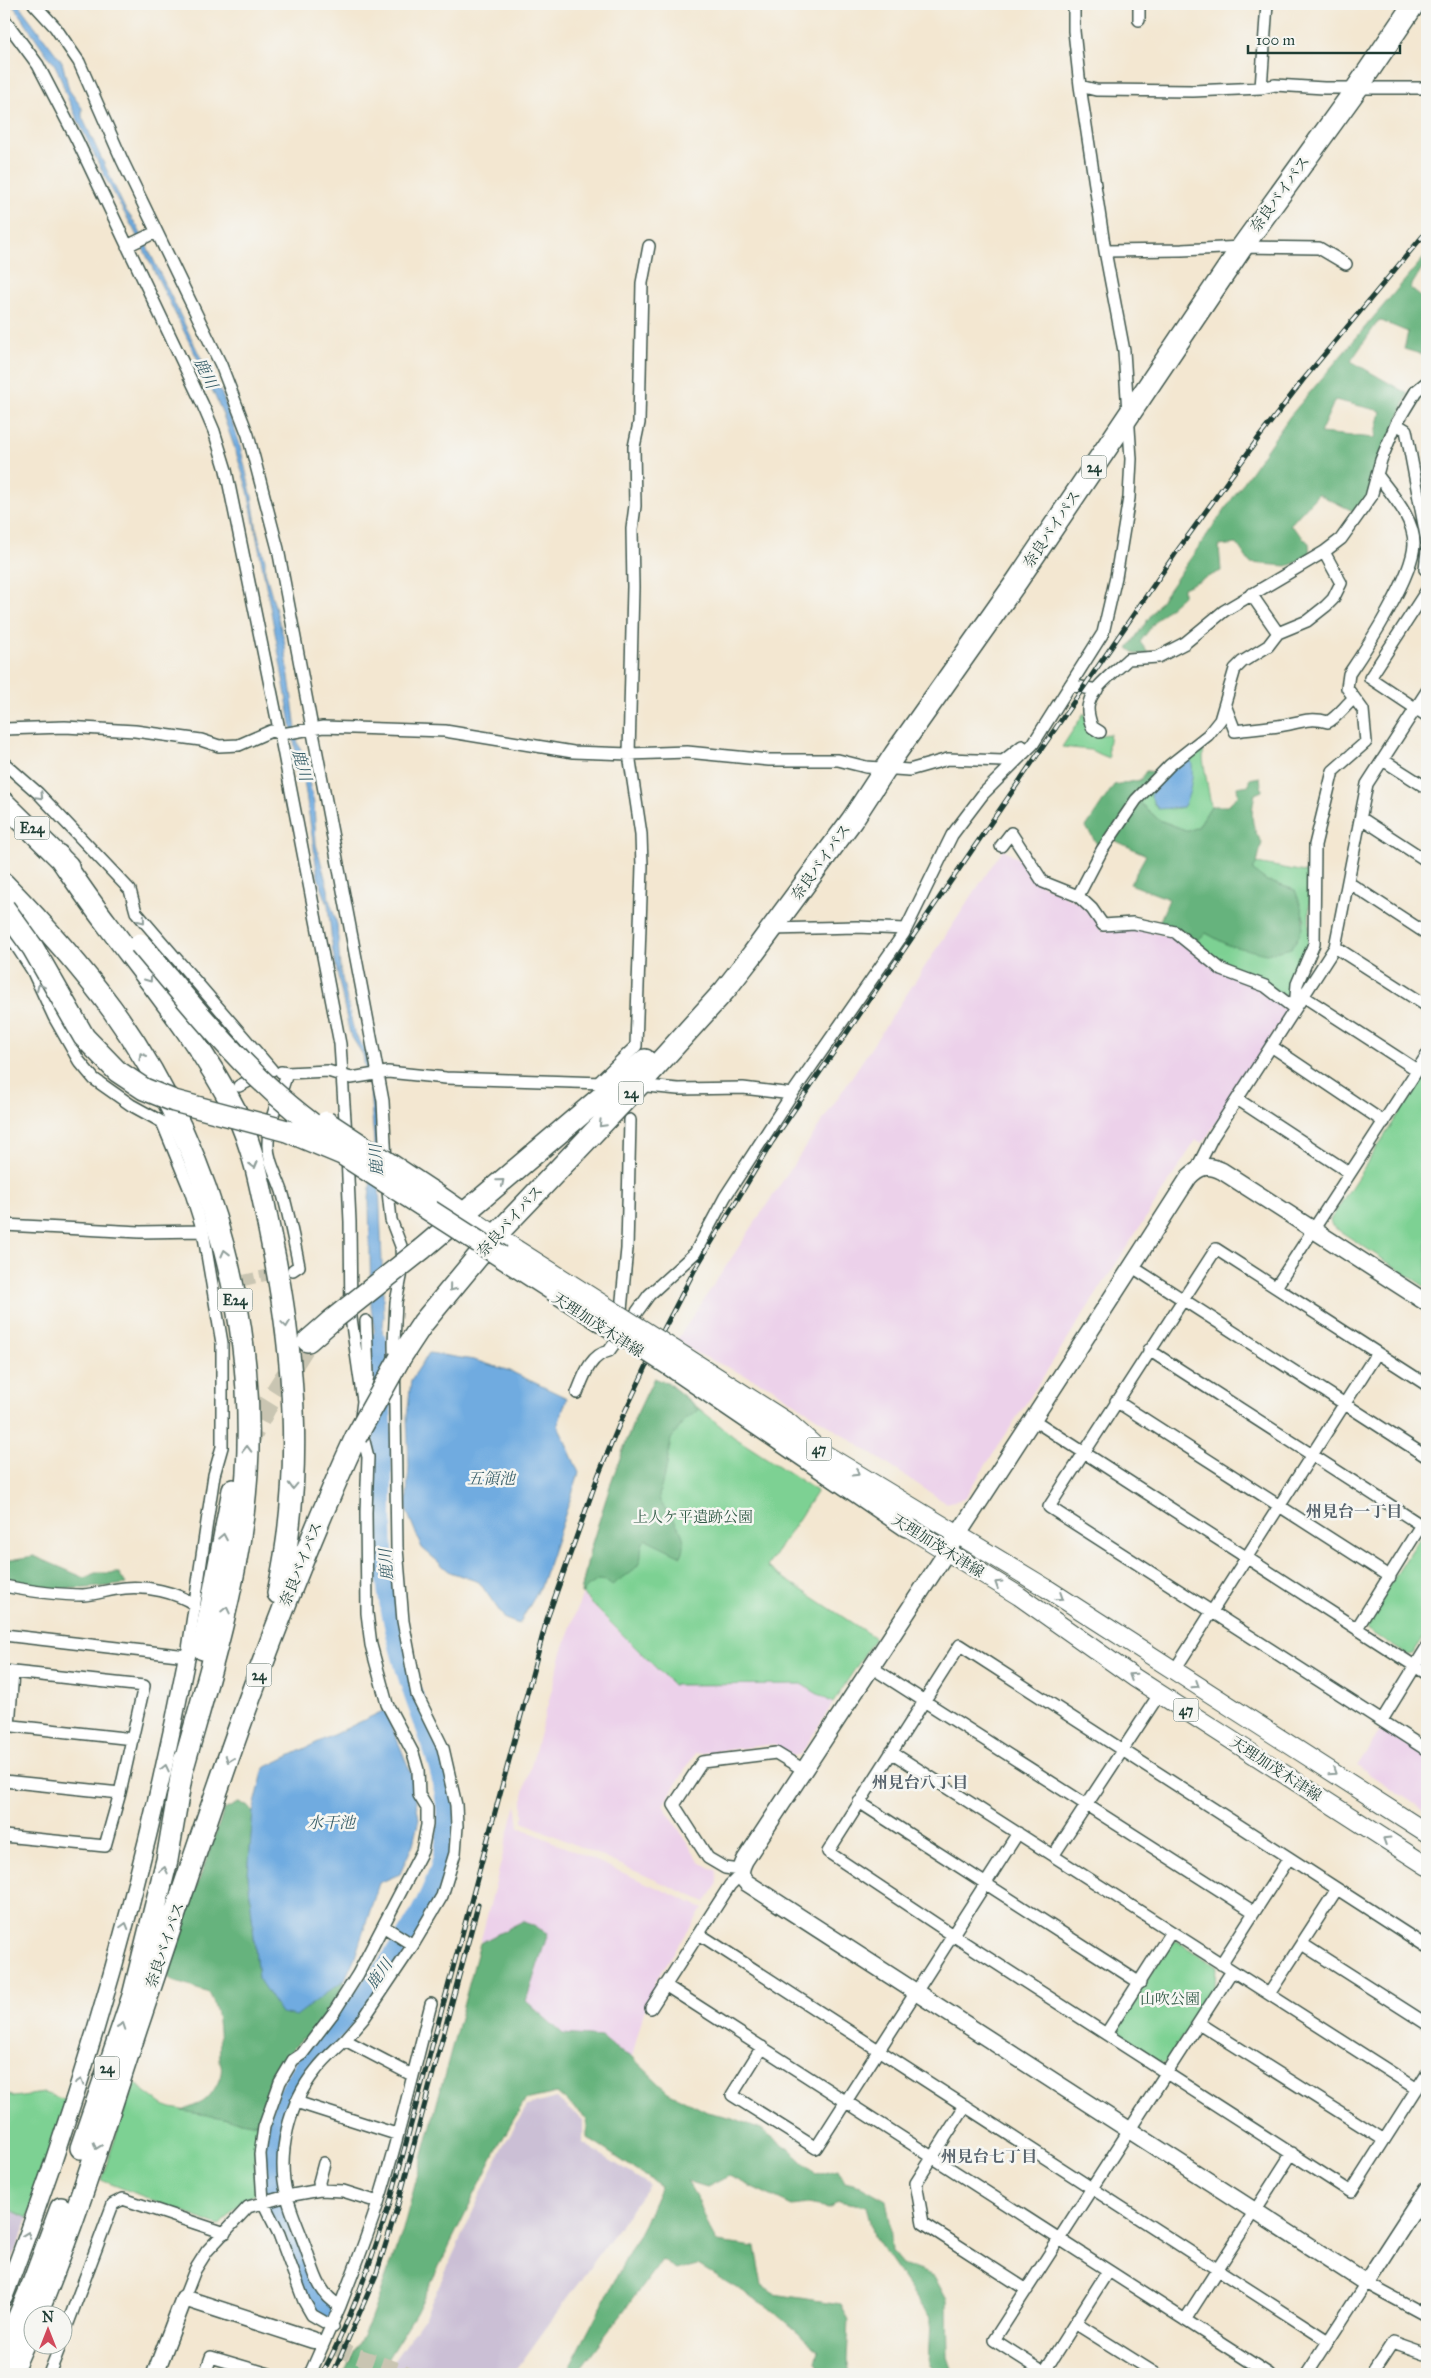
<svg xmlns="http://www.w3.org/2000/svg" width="1431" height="2378" font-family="'IM FELL Great Primer','Noto Serif JP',serif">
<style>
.built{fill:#ecd1ea}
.industrial{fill:#cbbfd5}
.green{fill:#7dd193;stroke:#4e8764}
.forest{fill:#66b37d;stroke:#427858;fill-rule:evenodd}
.water{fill:#6fabe0;stroke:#47748a}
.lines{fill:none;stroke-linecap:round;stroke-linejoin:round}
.river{stroke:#6fabe0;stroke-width:19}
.street-tunnel{stroke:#c9c5b2;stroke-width:11;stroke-dasharray:11 5.5;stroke-linecap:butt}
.secondary-tunnel{stroke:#c9c5b2;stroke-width:16;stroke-dasharray:16 8;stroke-linecap:butt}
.highway-tunnel{stroke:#c9c5b2;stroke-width:21;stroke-dasharray:21 11;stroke-linecap:butt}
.street-casing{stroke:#3f564c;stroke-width:14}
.secondary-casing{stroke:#3f564c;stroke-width:19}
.primary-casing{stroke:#3f564c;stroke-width:20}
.highway-casing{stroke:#3f564c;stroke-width:24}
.street{stroke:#fff;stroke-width:11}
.secondary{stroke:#fff;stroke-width:16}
.primary{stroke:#fff;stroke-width:18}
.highway{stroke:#fff;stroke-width:21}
.rail-casing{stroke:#1f3d34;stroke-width:5}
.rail{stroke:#f6f6f2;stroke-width:3;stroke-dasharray:9;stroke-linecap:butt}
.primary-bridge-casing{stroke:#3f564c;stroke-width:20;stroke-linecap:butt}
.highway-bridge-casing{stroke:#3f564c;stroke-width:24;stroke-linecap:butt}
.primary-bridge{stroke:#fff;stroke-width:18}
.highway-bridge{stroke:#fff;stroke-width:21}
.oneway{stroke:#8f9e9a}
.labels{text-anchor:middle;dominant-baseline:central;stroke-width:5;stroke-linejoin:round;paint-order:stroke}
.shield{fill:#f6f6f2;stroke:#60746d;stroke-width:1}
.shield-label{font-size:14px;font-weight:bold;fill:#1f3d34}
.street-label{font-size:15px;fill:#1f3d34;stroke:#f6f6f2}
.park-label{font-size:15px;fill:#325b47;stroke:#f6f6f2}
.water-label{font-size:16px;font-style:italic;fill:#375e68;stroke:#f6f6f2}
.neighbourhood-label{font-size:16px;font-weight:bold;fill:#58646d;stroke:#f6f6f2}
</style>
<rect width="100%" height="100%" fill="#f6f6f2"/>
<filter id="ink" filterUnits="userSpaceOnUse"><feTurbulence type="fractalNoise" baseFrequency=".02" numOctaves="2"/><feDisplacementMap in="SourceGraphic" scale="10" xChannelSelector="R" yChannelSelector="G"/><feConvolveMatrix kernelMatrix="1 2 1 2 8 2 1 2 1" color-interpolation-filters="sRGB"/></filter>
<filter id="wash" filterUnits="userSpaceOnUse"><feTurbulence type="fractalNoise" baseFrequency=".0096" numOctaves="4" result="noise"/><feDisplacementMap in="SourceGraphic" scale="20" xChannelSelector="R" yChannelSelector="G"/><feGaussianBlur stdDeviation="1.12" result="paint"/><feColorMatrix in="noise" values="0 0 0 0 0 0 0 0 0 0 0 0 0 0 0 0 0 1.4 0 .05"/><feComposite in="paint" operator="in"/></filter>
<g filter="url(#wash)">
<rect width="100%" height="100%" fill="#f3e7d1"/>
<!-- built -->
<path class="built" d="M1003 849 1022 861 1039 883 1078 902 1095 919 1101 931 1132 928 1178 938 1270 995 1285 1008 1286 1014 1203 1143 1196 1140 964 1499 946 1503 771 1387 696 1353 677 1340Z
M582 1595 673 1685 801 1684 833 1703 801 1754 793 1756 774 1744 695 1754 663 1805 700 1862 716 1871 718 1883 706 1902 523 1822V1795L562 1652Z
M1382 1728 1427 1757V1812L1357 1766Z
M516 1804 519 1827 703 1908 654 1983 659 1988 644 2011 632 2057 619 2051 602 2037 563 2034 526 2001 523 1921 480 1943Z"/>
<!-- industrial -->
<path class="industrial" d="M556 2098 583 2120V2143L649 2185 513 2374H384L424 2318 503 2146 527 2106Z
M4 2207 28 2218 4 2280Z"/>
<!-- green -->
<path class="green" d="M1084 713 1100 735 1110 734 1108 746 1109 758 1090 750 1062 747Z
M1204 742 1203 759 1211 806 1198 827 1188 831 1159 820 1138 801 1153 785V802L1156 807 1173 809 1183 807 1188 793V754Z
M1257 863 1310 873 1309 948 1288 995 1283 996 1224 966 1196 941 1206 933 1228 945 1246 948 1305 921 1295 890 1267 881 1251 870Z
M1427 1070V1288L1332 1226 1330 1220Z
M654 1378 669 1384 734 1437 817 1491 767 1567 875 1638 833 1703 801 1684 673 1685 581 1593 590 1550 612 1480 635 1418Z
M1427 1534V1631L1413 1654 1407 1655 1367 1629 1365 1623 1421 1536Z
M1177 1941 1216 1966 1215 1986 1166 2062 1160 2064 1116 2035 1115 2029 1171 1942Z
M134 2083 163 2105 171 2108 259 2124 255 2161 257 2192 242 2201 219 2226 101 2180Z
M4 2092 14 2097 44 2093 68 2101 28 2218 4 2207Z"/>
<!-- forest -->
<path class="forest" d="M1427 254V260L1410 288 1427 302V356L1404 349 1408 332 1379 320 1351 361 1408 394 1368 495 1357 513 1318 494 1290 525 1309 543 1310 558 1287 566 1250 563 1237 544 1219 546 1221 571 1183 588V596L1158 618 1140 642 1149 654H1136L1128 648 1290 416ZM1335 400 1381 411 1375 438 1320 433Z
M1146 771 1158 772 1100 849 1086 827 1114 785 1140 780Z
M1260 777 1262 791 1255 794C1251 812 1250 827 1262 842L1257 863 1252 870 1267 881 1295 890C1305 916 1308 925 1291 948L1266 954 1228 945 1206 933 1196 941 1176 928 1159 923 1169 899 1130 884 1146 855 1114 840 1138 801 1159 820 1188 831 1198 827 1211 806H1227L1238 795 1237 787 1249 785V779Z
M654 1378 669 1384 699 1410 686 1419 671 1439 667 1465 659 1495 660 1501C671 1518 692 1536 681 1556L646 1539C638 1546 644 1556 638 1565 632 1573 620 1579 612 1585L607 1581 598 1580 586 1588 582 1595 581 1593 590 1550 612 1480 635 1418Z
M34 1556 85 1578 95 1573H119L126 1584C84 1590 45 1591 4 1583V1561Z
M238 1803 247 1805 253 1812 248 1875 258 1978 325 1993 345 1979 336 2003 307 2041 302 2038C281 2064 267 2091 259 2124L182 2111C188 2108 195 2106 201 2103 212 2097 226 2074 220 2062 219 2039 221 2013 209 1993L173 1981 168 1977V1971L177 1942 224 1810Z
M523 1921 548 1933 526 2001 563 2034 602 2037 619 2051 632 2057 668 2092 707 2112 733 2118 761 2129 790 2150 816 2174 838 2169 845 2182 861 2186 886 2200 890 2222 892 2252 902 2264 934 2276 947 2300 948 2357 954 2374H938L929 2366 931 2319 873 2235 866 2206 838 2201 829 2208 808 2204 792 2206 729 2176 707 2187 687 2181 698 2200 711 2232 717 2242 755 2247 762 2286 774 2294 841 2304 849 2320 847 2360 850 2374H823L816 2362 819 2351 768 2307 698 2265 676 2270 662 2260 576 2374H566L644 2224 661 2186 587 2138V2119L557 2093 525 2100 499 2145 416 2313 378 2374H343L370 2321 402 2233 480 1943Z"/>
<!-- water -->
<path class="water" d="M12 4H18L62 62 69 90 82 108V117L125 209 137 226 212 381 221 392 227 408 239 442 252 497 257 531 265 560V571L284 639 298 744 309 766 308 778 314 803 316 844 328 889 329 899 337 924 340 968 354 1032 367 1054 370 1079 376 1101 384 1316 379 1366 371 1306 369 1199 374 1142 370 1089 366 1079 363 1055 350 1034 333 952 328 905 318 877 304 780 300 776 276 638 248 491 235 449 222 412 205 374 133 228C109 187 89 144 69 101 62 86 60 68 48 56Z
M1188 754C1197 765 1190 798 1183 807L1158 809 1151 797 1153 785Z
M429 1353 474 1360 510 1371 567 1398 558 1425 579 1473 541 1586 519 1624 505 1619 479 1582 450 1572 422 1548 406 1509 409 1466 407 1417 411 1380Z
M385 1710 411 1773 419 1819 413 1844 400 1874 379 1883 355 1957 345 1979 296 2016 281 2013 258 1978 248 1875 253 1812 264 1768Z"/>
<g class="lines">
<!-- river -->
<path class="river" d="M328 2314 315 2304C307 2283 300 2262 291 2241 284 2224 275 2206 272 2187 267 2146 279 2103 302 2069 311 2055 326 2043 336 2030 374 1983 434 1910 444 1849 453 1791 432 1748 413 1694 403 1665 395 1635 389 1604 380 1556 383 1494 383 1444 383 1410 379 1375 378 1341"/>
</g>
</g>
<g filter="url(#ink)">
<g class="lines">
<!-- street-tunnel -->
<path class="street-tunnel" d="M228 1284 281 1272"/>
<!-- secondary-tunnel -->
<path class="secondary-tunnel" d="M313 2340 408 2374"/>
<!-- highway-tunnel -->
<path class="highway-tunnel" d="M245 1449 265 1409 308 1341"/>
<defs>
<path id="street" d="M34 4 55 27 79 62 122 160 221 365 248 435 278 549 378 1074 383 1101 386 1163
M1139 4V20
M4 19 38 65 77 140 202 403 214 431 226 470 280 734 340 1044 346 1135
M1080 86 1096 90 1193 91 1261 88 1275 85 1324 88H1427
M1261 88 1267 4
M127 246 156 232
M1105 251 1182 250 1242 247 1319 248 1346 264
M1396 424 1406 430 1427 541
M1427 551 1425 569 1427 570
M1324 552 1341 583 1333 599 1326 606 1307 621 1278 633 1268 646 1242 662 1235 669 1220 720 1208 735 1170 765 1136 800 1102 850 1078 896 1092 909 1103 925 1133 923 1175 932 1222 970 1265 986 1295 1009 1297 984 1314 944 1315 845 1333 771 1366 742 1363 710 1347 688 1349 674C1368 646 1413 576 1414 544 1414 518 1392 495 1378 476
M1427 590 1370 678 1427 716
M1251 594 1278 633
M1070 685 1097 690
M1225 705 1235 731C1249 729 1264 728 1278 726 1296 724 1308 716 1328 722 1337 717 1345 706 1353 699
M4 729 65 727 135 731 201 740 219 746 239 745 271 731 282 734 323 727 445 731 573 752 629 754 687 752 769 760H838L866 767 909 770 948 759 1003 761 1022 746
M1100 732 1092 727C1090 720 1086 711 1089 703 1093 687 1116 671 1128 659L1158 657 1185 643 1224 611 1324 552 1341 539 1371 497 1381 460 1396 424 1416 391 1427 382
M1383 760 1427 788
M4 763 38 793 130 890 136 912 272 1070
M1361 818 1427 861
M1001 846 1011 833 1043 882 1078 896
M1349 883 1427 934
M4 927 32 970 54 1017 79 1061 94 1079 131 1105 162 1122 190 1190 203 1231 222 1343V1447L214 1475 187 1656 4 1635
M771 929 857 927 905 929
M1335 947 1427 1006
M1303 996 1417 1070
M1271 1046 1384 1122
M281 1072 287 1073C281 1095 268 1121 268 1143 267 1159 277 1176 282 1191 289 1215 294 1241 299 1266L293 1270
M287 1073 328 1071 351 1078 388 1072 446 1078 603 1083
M597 1084 636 1046 642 866 641 834 629 754 633 587 632 529 635 506 634 447 639 423 642 283 649 246
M637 1085 678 1089 743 1088 792 1094
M239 1086 261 1075
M1237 1099 1350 1173
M1197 1168 1212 1138 1335 947 1367 784 1427 691
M4 1225 140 1232 203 1231
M1131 1266 1427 1457
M1276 1287 1427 1055
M620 1320 627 1249 630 1120
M1149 1350 1427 1529
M1427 1385 1216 1249 1049 1507 1427 1750
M364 1393 368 1376 366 1321
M577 1393C584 1376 590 1355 609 1351L649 1295 695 1253 725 1197 792 1094 904 933 952 835 983 794 1033 744 1103 633 1116 577 1129 498 1131 459 1124 351 1105 251 1080 86 1074 31V4
M1116 1401 1390 1577
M1032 1419 1427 1674
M4 1586C30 1591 57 1595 83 1595 97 1594 111 1589 125 1588 148 1586 175 1592 194 1604
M1357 1628 1421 1525
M871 1667 1254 1912
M4 1671 144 1686 120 1793 105 1846 4 1836
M1174 1671 1377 1353
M1382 1720 1427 1647
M4 1725 133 1739
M9 1726 13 1672
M891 1752 1417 2089
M4 1781 120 1793
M859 1802 1140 1983
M1053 1856 1160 1693
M740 1870 725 1868 708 1858 674 1805 702 1762 776 1753 804 1770
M383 1926 413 1945
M699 1934 1328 2341
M1302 1944 1427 2024
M1427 1947 960 1645 828 1852 954 1936 1351 2192 1427 2073
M1221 1964 1289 1858
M665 1985 1269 2374
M1269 1994 1337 1889
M651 2008 730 1885 741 1874
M1199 2023 1384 2140
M1106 2034 1171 1932
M345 2040 364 2018 413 1945 442 1896 455 1853 457 1826 456 1805 443 1748 417 1695 403 1621 397 1548 394 1342 396 1302 402 1272 401 1246 391 1220 387 1182
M762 2047 732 2095 816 2148 1018 1833
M412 2075 345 2040C335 2050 324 2059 316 2070 289 2103 276 2154 287 2196 291 2213 299 2229 305 2246 314 2270 317 2293 340 2306 353 2272 367 2238 378 2203 399 2137 414 2070 431 2004
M296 2102 396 2134
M965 2106 916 2183 923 2223 1027 2290
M320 2190 319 2182 324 2163
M184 2298 195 2270 207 2251 248 2207 287 2196 320 2190 343 2191 378 2202
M1185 2320 1292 2153
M1075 2323 1156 2374
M333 2327 312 2315 304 2301 279 2234 263 2202 260 2154 264 2127 280 2082 293 2060 302 2054 334 2012 358 1974 422 1851 427 1825V1808L419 1795 418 1770 413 1753 387 1704 371 1645 367 1613 366 1512 368 1457 360 1425 363 1401 351 1318 350 1222 347 1156
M62 2339 113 2204 123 2199 225 2233
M1044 2372 1108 2271
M49 2374 60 2346
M205 2374 211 2357 269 2374
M310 2374 340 2306
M1047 2374 994 2340 1232 1971
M1307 2374 1366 2283 1427 2316
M1372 2374 1393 2342 1427 2354"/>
<path id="secondary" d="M1427 1303 1222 1171C1208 1164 1200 1166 1189 1177 1043 1406 894 1633 745 1860 740 1870 739 1875 747 1883L1366 2283 1427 2189
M4 2298C84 2089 145 1875 187 1656
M155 2374 184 2298 313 2340"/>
<path id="primary" d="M464 1214 516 1249
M686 1357 789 1423 823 1453 1046 1588 1427 1833
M896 1520 1019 1596 1135 1678 1427 1866"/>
<path id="highway" d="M4 803 68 866
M58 855C74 878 90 902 107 924 152 984 201 1043 235 1110 254 1148 262 1193 270 1234 295 1353 304 1474 278 1593
M4 884C42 923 79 964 112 1009 215 1152 265 1340 243 1515 232 1604 205 1689 181 1775
M432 1192 464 1214
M422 1249 645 1060
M308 1341 331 1321
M400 1358 423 1323 495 1236 639 1085 725 990 753 954 852 820 895 754 1017 581 1242 247 1357 88 1414 4
M676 1369 907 1526
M203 1649 233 1490
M81 2148 133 1996 167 1860 184 1760
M36 2316C75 2222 105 2124 137 2027 204 1828 268 1628 356 1437
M4 2352 33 2283 61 2208
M10 2374 32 2324"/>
</defs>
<!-- street casing -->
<use href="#street" class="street-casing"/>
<!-- secondary casing -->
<use href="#secondary" class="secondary-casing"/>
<!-- primary casing -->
<use href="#primary" class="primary-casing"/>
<!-- highway casing -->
<use href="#highway" class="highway-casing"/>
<!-- street -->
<use href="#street" class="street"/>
<!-- secondary -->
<use href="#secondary" class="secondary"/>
<!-- primary -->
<use href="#primary" class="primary"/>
<!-- highway -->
<use href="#highway" class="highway"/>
<defs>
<path id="rail" d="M322 2374C351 2321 370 2263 389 2206L547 1619 598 1476 622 1418 664 1329 694 1271 772 1142 1175 554 1260 436 1303 380 1427 231
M333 2374 376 2275 397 2208 478 1905"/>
</defs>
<!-- rail casing -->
<use href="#rail" class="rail-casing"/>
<!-- rail -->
<use href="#rail" class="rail"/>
<defs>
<path id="primary-bridge" d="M516 1249 686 1357"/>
<path id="highway-bridge" d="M4 908 33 948 84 1037 117 1071 144 1089 174 1101 287 1131 342 1154 676 1369
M140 944C201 1016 255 1087 335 1140
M326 1122 432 1192
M331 1321 422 1249
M356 1437 400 1358"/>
</defs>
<!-- primary-bridge casing -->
<use href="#primary-bridge" class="primary-bridge-casing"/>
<!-- highway-bridge casing -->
<use href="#highway-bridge" class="highway-bridge-casing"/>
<!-- primary-bridge -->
<use href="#primary-bridge" class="primary-bridge"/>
<!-- highway-bridge -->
<use href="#highway-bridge" class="highway-bridge"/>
</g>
<!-- one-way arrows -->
<defs><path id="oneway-chevron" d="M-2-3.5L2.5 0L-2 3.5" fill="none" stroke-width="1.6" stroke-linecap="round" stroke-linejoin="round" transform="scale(1.25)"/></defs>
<g class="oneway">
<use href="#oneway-chevron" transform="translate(40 796) rotate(45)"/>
<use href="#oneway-chevron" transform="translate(142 920) rotate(51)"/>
<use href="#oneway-chevron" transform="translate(149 979) rotate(54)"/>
<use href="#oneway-chevron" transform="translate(40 987) rotate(-115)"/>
<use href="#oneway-chevron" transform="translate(142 1056) rotate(-120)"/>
<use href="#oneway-chevron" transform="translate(602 1124) rotate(134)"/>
<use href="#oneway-chevron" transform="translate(254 1165) rotate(75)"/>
<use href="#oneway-chevron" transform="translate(501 1182) rotate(-40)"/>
<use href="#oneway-chevron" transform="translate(225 1253) rotate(-104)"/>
<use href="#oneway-chevron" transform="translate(452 1288) rotate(129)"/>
<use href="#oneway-chevron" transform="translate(286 1324) rotate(82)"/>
<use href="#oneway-chevron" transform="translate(247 1449) rotate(-89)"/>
<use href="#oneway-chevron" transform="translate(856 1473) rotate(32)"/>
<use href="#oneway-chevron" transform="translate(293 1486) rotate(92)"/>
<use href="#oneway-chevron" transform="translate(223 1537) rotate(-79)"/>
<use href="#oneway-chevron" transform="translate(998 1584) rotate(-148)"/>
<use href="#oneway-chevron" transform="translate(1060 1597) rotate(33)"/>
<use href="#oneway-chevron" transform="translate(226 1610) rotate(-77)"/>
<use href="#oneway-chevron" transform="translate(1132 1676) rotate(-147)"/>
<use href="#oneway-chevron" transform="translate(1196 1685) rotate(33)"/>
<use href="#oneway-chevron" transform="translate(229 1759) rotate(109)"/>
<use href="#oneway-chevron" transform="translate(165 1768) rotate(-77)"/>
<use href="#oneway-chevron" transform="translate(1333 1772) rotate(33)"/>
<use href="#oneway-chevron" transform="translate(1386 1840) rotate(-148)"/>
<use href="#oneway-chevron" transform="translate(164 1870) rotate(-77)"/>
<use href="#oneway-chevron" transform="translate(125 1926) rotate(-74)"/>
<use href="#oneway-chevron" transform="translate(122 2026) rotate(-71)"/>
<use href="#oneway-chevron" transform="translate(80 2082) rotate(-73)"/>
<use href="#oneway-chevron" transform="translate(97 2146) rotate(109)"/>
<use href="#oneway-chevron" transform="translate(27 2235) rotate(-70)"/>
</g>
</g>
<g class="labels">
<!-- shield labels -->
<g class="shield">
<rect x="1081.5" y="455.5" width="25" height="23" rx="4"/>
<rect x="14.5" y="816.5" width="35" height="23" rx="4"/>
<rect x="618.5" y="1081.5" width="25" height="23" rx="4"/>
<rect x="217.5" y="1288.5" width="35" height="23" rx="4"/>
<rect x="806.5" y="1437.5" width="25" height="23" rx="4"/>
<rect x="246.5" y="1663.5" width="25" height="23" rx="4"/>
<rect x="1173.5" y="1698.5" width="25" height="23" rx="4"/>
<rect x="94.5" y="2056.5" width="25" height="23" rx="4"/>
</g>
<g class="shield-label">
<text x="1094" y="467">24</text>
<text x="32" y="828">E24</text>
<text x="631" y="1093">24</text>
<text x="235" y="1300">E24</text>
<text x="819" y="1449">47</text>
<text x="259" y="1675">24</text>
<text x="1186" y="1710">47</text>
<text x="107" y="2068">24</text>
</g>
<!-- street labels -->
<g class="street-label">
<text transform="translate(1280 194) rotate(-54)">奈良バイパス</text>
<text transform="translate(1052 529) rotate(-56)">奈良バイパス</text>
<text transform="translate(821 862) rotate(-54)">奈良バイパス</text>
<text transform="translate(510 1221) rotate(-48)">奈良バイパス</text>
<text transform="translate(598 1325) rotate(33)">天理加茂木津線</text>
<text transform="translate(938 1546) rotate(32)">天理加茂木津線</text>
<text transform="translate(301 1564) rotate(-68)">奈良バイパス</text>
<text transform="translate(1276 1769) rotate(33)">天理加茂木津線</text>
<text transform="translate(165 1945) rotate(-71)">奈良バイパス</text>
</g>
<!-- park labels -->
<g class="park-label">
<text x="693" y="1517">上人ケ平遺跡公園</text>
<text x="1170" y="1999">山吹公園</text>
</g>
<!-- water labels -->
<g class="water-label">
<text transform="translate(206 373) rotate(64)">鹿川</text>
<text transform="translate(302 765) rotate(75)">鹿川</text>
<text transform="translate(376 1160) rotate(-93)">鹿川</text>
<text x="491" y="1478">五領池</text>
<text transform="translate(386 1565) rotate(-94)">鹿川</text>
<text x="331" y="1822">水干池</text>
<text transform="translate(379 1974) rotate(-54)">鹿川</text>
</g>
<!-- neighbourhood labels -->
<g class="neighbourhood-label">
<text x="1354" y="1511">州見台一丁目</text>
<text x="920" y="1782">州見台八丁目</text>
<text x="989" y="2156">州見台七丁目</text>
</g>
</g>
<!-- margin -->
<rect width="1431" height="2378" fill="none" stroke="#f6f6f2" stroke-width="20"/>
<!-- north arrow -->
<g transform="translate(48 2330)"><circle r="24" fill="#f6f6f2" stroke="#a0aca6"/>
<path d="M0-4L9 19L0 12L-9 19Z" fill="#d1495b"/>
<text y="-8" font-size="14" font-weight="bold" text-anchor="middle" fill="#1f3d34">N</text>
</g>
<!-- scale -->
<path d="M1248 45v8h152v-8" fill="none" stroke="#1f3d34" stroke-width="2.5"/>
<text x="1256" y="45" font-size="15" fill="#1f3d34" stroke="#f6f6f2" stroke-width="4" paint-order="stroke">100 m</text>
</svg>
